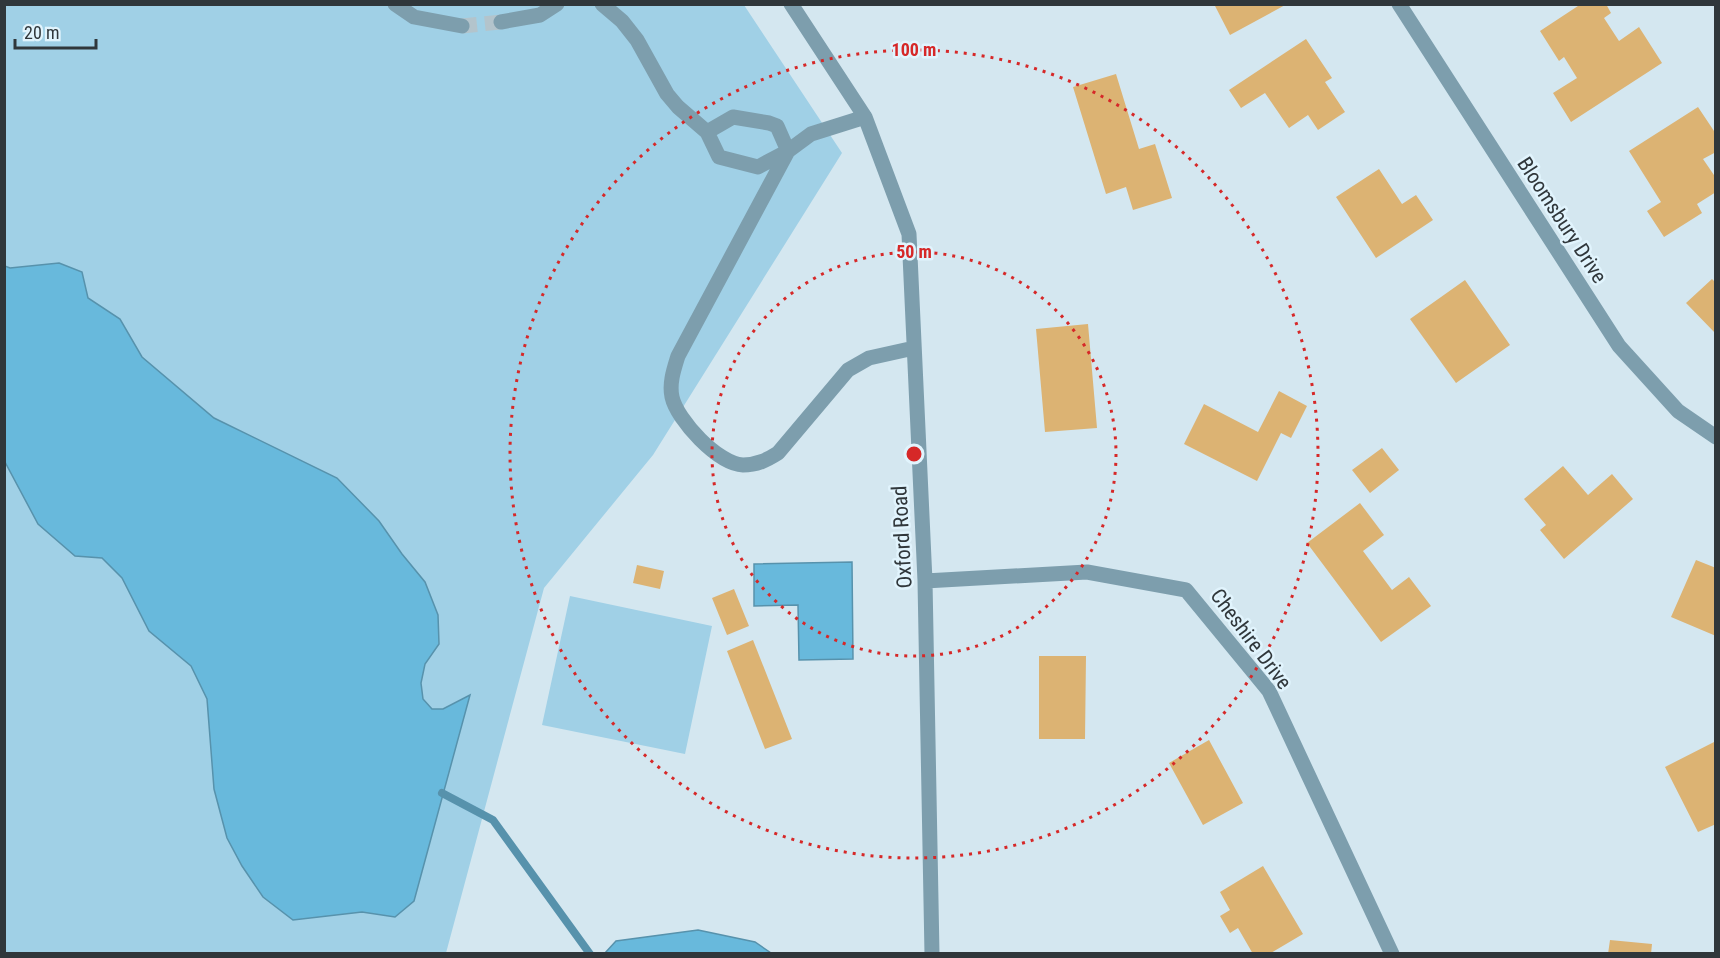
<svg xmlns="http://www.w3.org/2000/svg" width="1720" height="958" font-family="'Roboto Condensed',sans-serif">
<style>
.green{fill:#a0d0e6}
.water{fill:#68b9dc;stroke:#5792ac;stroke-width:1.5}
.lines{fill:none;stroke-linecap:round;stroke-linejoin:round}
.stream{stroke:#5792ac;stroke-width:8}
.building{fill:#dcb373}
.minor-tunnel{stroke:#b3c4cc;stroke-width:15;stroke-dasharray:15 8;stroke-linecap:butt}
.minor{stroke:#7d9ead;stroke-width:15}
.ring{fill:none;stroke:#d62828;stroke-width:3;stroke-dasharray:3 6}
.labels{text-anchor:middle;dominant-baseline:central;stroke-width:5;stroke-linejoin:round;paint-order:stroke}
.street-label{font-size:21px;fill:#30373b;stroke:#e1f4fd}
.centre{fill:#d62828;stroke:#e1f4fd;stroke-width:3}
.ring-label{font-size:18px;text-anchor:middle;font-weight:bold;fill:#d62828;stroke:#e1f4fd;stroke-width:5;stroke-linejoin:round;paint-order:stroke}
</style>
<rect width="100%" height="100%" fill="#d4e7f0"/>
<!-- green -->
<path class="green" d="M5 5H744L842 153 653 455 544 588 446 953 5 954Z
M570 596 712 626 685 754 542 725Z"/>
<!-- water -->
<path class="water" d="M59 263 82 272 88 298 120 319 142 357 214 418 337 478 379 521 402 554 425 582 438 615 439 644 425 664 421 683 423 699 432 709H443L470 695 414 901 395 917 362 912 293 920 263 897 242 866 227 838 214 789 207 699 191 666 149 631 122 578 102 558 75 556 38 524 5 462V266L10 268Z
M852 562 853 659 799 660 798 605 754 606V564Z
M698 930 755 942 771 953H605L616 941Z"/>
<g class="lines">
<!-- stream -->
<path class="stream" d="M442 793 493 820 590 954"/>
</g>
<!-- building -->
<path class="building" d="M1214 4H1287L1230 35Z
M1581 4H1606L1611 13 1604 18 1619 41 1639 27 1662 63 1571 122 1553 93 1577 78 1564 57 1559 61 1540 31Z
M1306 39 1332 78 1325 82 1345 112 1318 130 1308 115 1289 128 1265 93 1241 108 1229 90Z
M1116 74 1139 149 1155 144 1172 198 1133 210 1126 187 1106 194 1073 87Z
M1698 107 1716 134V152L1703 159 1716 178V192L1697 204 1702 213 1664 237 1647 211 1661 202 1629 151Z
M1379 169 1402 204 1416 195 1433 220 1376 258 1336 197Z
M1712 279 1716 283V334L1686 303Z
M1465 280 1510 345 1456 383 1410 319Z
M1088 324 1097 428 1045 432 1036 329Z
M1279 391 1307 406 1291 438 1281 433 1257 481 1184 444 1204 404 1258 432Z
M1382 448 1399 470 1370 493 1352 470Z
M1563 466 1588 495 1612 474 1633 499 1564 559 1540 530 1546 525 1524 499Z
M1360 503 1384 535 1363 551 1392 590 1409 577 1431 606 1381 642 1307 543Z
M1696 560 1716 568V636L1671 617Z
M637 565 664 571 660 589 633 583Z
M734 589 749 626 727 635 712 598Z
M753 640 792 739 765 749 727 651Z
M1039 656H1086L1085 739H1039Z
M1209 740 1243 803 1203 825 1169 763Z
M1716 741V824L1698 832 1665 767Z
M1263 866 1303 934 1269 954H1253L1238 928 1230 933 1220 916 1230 910 1220 892Z
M1610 940 1652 944 1651 954H1608Z"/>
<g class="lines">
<!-- minor-tunnel -->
<path class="minor-tunnel" d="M462 26 501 22"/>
<!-- minor -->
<path class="minor" d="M395 4 414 17 462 26
M602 4 622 21 637 40 667 94 678 107 707 132 719 157 758 167 788 151 811 134 865 117
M791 4 865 117 909 234 925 581 932 954
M1399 4 1619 346 1678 411 1716 437
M501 22 540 15 557 4
M707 132 733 117 769 123 777 126 788 151
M788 151 678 356C674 369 669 383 672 397 677 420 718 464 743 465 757 465 767 460 778 453L848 370 869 358 914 348
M925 581 1087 572 1186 590 1269 691 1392 954"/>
</g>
<!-- distance rings -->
<g class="ring">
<circle cx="914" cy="454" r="202"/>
<circle cx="914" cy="454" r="404"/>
</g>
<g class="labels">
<!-- street labels -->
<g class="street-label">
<text transform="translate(1562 220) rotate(57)">Bloomsbury Drive</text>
<text transform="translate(902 537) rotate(-93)">Oxford Road</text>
<text transform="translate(1251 639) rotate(53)">Cheshire Drive</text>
</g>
</g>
<circle cx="914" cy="454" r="9" class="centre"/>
<g class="ring-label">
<text x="914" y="56">100 m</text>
<text x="914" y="258">50 m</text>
</g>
<!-- border -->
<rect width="1720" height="958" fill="none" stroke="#30373b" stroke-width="12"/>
<!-- scale -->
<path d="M15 39v9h81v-9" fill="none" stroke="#30373b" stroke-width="3"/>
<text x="24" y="39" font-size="18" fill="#30373b" stroke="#e1f4fd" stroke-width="4.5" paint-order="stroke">20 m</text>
</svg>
